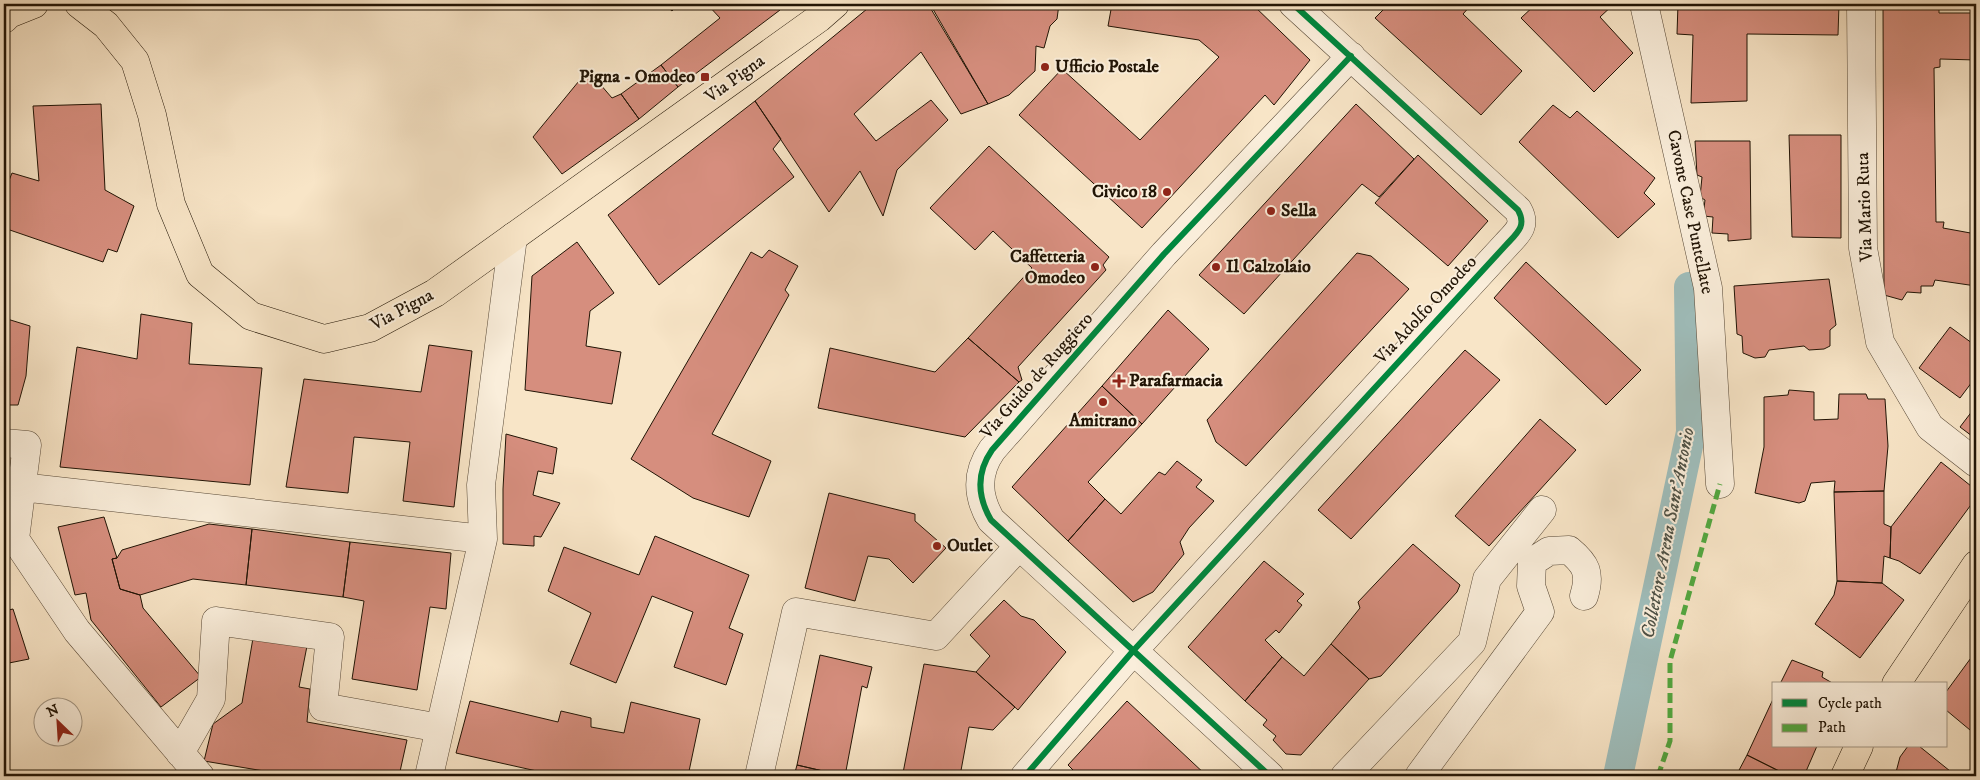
<svg xmlns="http://www.w3.org/2000/svg" width="1980" height="780" font-family="'IM FELL DW Pica',serif">
<style>
.lines{fill:none;stroke-linecap:round;stroke-linejoin:round}
.canal{stroke:#9fbebc;stroke-width:30}
.building{fill:#d68e7e;stroke:#211405}
.minor-casing{stroke:#574836;stroke-width:29}
.major-casing{stroke:#211405;stroke-width:29}
.minor{stroke:#faeedb;stroke-width:28}
.major{stroke:#f8e5c7;stroke-width:28}
.quiet{stroke:#52a840;stroke-width:5;stroke-dasharray:10 5;stroke-linecap:butt}
.cycleway-casing{stroke:#faeedb;stroke-width:9}
.cycleway{stroke:#00873e;stroke-width:6}
.poi-dot{fill:#8f2418;stroke:#faeedb;stroke-width:2}
.labels{text-anchor:middle;dominant-baseline:central;stroke-width:4;stroke-linejoin:round;paint-order:stroke}
.poi-label{font-size:18px;font-weight:bold;fill:#211405;stroke:#faeedb;text-anchor:start}
.street-label{font-size:18px;fill:#211405;stroke:#faeedb}
.water-label{font-size:19px;font-style:italic;fill:#4d5045;stroke:#faeedb}
</style>
<rect width="100%" height="100%" fill="#f8e5c7"/>
<filter id="stains"><feTurbulence type="fractalNoise" baseFrequency=".004" numOctaves="4"/><feColorMatrix values="0 0 0 0 .2 0 0 0 0 .09 0 0 0 0 .02 0 0 0 .5 -.17"/></filter>
<radialGradient id="worn" r=".72"><stop offset=".6" stop-color="#630" stop-opacity="0"/><stop offset="1" stop-color="#630" stop-opacity=".3"/></radialGradient>
<g class="lines">
<!-- canal -->
<path class="canal" d="M1618 776 1691 432 1689 287"/>
</g>
<!-- building -->
<path class="building" d="M664 4H679L672 11Z
M707 4H775L780 10 678 87 661 65 720 18Z
M873 4H928L988 104 961 114 921 52 854 114 876 141 931 100 948 120 897 170 883 216 860 171 829 212 755 101Z
M930 4H1059L1057 19 1050 26 1044 48 1036 46 1035 71 1009 95 988 104Z
M1112 4H1252L1310 60 1274 105 1265 95 1142 228 1019 115 1062 69 1140 140 1219 57 1199 40 1108 26Z
M1389 4H1472L1463 14 1522 71 1481 115 1375 18Z
M1536 4H1614L1600 17 1633 53 1594 92 1521 18Z
M1678 4H1839L1838 35 1747 34V101L1691 103 1693 35 1677 34Z
M1883 4H1939V13H1976V60L1940 59V67L1934 68 1936 222H1944L1943 228 1976 234V286L1935 280 1933 286H1921V293L1907 292 1902 300 1884 295Z
M661 65 678 87 639 119 621 94Z
M588 70 612 98 621 94 639 119 562 174 533 137Z
M755 101 781 139 773 149 794 177 659 285 608 215Z
M101 104 105 190 134 206 117 252 108 249 103 262 4 228V193L12 173 39 181 33 106Z
M1356 104 1414 159 1379 197 1362 184 1244 314 1199 275Z
M1553 105 1570 118 1577 111 1655 178 1644 193 1655 204 1618 238 1519 142Z
M1789 135H1841V238L1792 237Z
M1695 141H1750L1751 239 1728 241V234L1712 233 1713 217 1703 216 1705 200 1700 197 1702 177 1697 175Z
M989 146 1109 257 1103 265 1106 270 1018 367 1022 380 1019 382 968 338 1032 268 993 231 975 250 930 208Z
M1418 155 1488 221 1448 266 1375 203Z
M577 242 614 293 590 311 586 346 621 352 612 404 525 390 532 276Z
M769 250 798 266 785 290 789 295 712 434 771 461 749 517 693 498 631 459 751 252 762 258Z
M1357 253 1371 256 1409 289 1246 466 1216 442 1207 420Z
M1526 262 1641 370 1606 405 1494 298Z
M1829 279 1836 325 1830 330V346L1824 349 1809 350 1804 346 1769 350 1765 357 1755 358 1743 353 1742 336 1737 334 1734 286Z
M1168 310 1209 349 1142 424 1102 386Z
M141 314 192 323 189 364 262 368 250 485 60 467 77 347 137 359Z
M4 318 30 326 26 376 18 405H4Z
M1950 327 1976 346V385L1972 382 1960 398 1919 368Z
M968 338 1019 382 965 437 818 408 830 348 935 372Z
M429 345 472 351 454 507 403 501 410 442 354 437 348 493 286 487 304 379 421 392Z
M1465 350 1500 380 1351 539 1318 510Z
M1102 386 1142 424 1088 482 1105 499 1068 541 1012 487Z
M1789 390 1814 392V420L1838 419 1839 394H1866L1868 399H1885L1888 446 1884 491 1834 492 1835 481 1811 483 1805 501 1799 503 1755 493 1764 447V397L1788 395Z
M1976 406V439L1960 427Z
M1540 419 1576 450 1489 546 1455 516Z
M506 434 557 448 553 474 538 471 533 495 560 503 541 537 534 536V546L503 544V489Z
M1177 461 1202 480 1196 487 1214 501 1189 528 1180 542 1184 554 1153 592 1133 602 1068 541 1105 499 1121 514 1159 472 1165 475Z
M1941 462 1976 490V498L1920 574 1899 561 1890 558 1891 527Z
M1884 491V524L1891 527 1890 558 1884 556 1882 583 1837 581 1834 492Z
M829 493 915 514V521L946 548 913 583 889 559 868 556 855 601 805 588Z
M104 517 117 558 112 559 120 589 140 595 143 608 201 677 161 707 91 620 86 593 75 595 58 527Z
M209 524 252 529 246 585 193 579 140 595 120 589 112 559 117 558 122 550Z
M252 529 350 542 343 597 246 585Z
M655 536 749 575 729 628 743 634 726 685 674 667 693 612 652 596 616 683 570 664 591 613 548 591 564 547 639 575Z
M350 542 451 553 446 609 430 607 417 690 352 679 364 601 343 597Z
M1413 544 1460 585 1457 592 1381 676 1369 679 1331 644 1360 608 1358 602Z
M1264 561 1304 594 1297 601 1302 605 1279 633 1276 630 1265 640 1282 657 1245 701 1188 647Z
M1837 581 1882 583 1904 600 1860 658 1815 624 1834 595Z
M1004 600 1021 616 1034 620 1066 652 1018 710 976 672 990 656 970 635Z
M13 609 29 659 4 664V611Z
M253 638 307 646 299 687 310 689 307 722 407 740 399 776H294L204 761 213 724 242 703Z
M1331 644 1369 679 1301 755 1286 754 1273 740 1276 736 1263 725 1267 720 1245 701 1282 657 1304 676Z
M1976 651V735L1946 710V692Z
M820 655 872 667 867 688 862 686 845 776 797 765Z
M1792 660 1823 672 1822 677 1834 684H1780Z
M924 664 976 672 1015 707 993 730 969 727 960 776H921L903 773Z
M1774 697V746H1817L1804 776H1789L1747 755Z
M470 701 558 722 561 711 591 718V727L624 733 631 702 700 719 688 776H559L456 753Z
M1127 701 1207 776H1079L1068 765Z
M1908 746H1919L1950 771 1946 776H1895L1900 757Z
M1747 755 1789 776H1736Z
M797 765 844 776H794Z"/>
<g class="lines">
<defs>
<path id="minor" d="M1644 4 1708 288 1720 484
M1861 4 1863 248 1880 342 1930 427 1976 463
M4 443 27 445 15 539 77 631 200 776
M21 487 483 539
M180 753 211 699 216 621 330 637 323 707 440 728
M429 776 483 539 481 485 513 237
M759 776 796 612 936 636 1019 546
M1025 776 1133 651 1506 245C1517 233 1527 226 1518 210L1293 4
M1270 776 991 520C977 496 976 473 992 450L1164 254 1351 56
M1345 776 1472 642 1487 579 1542 510
M1419 776 1540 612 1531 586 1532 562 1549 551 1569 550C1586 564 1591 573 1584 596"/>
<path id="major" d="M79 4 106 25 135 61 152 115 171 204 200 274 251 316 324 339 370 328 435 293 819 18 835 4
M4 19 9 14 34 4
M1896 684 1976 565
M1845 776 1859 746"/>
</defs>
<!-- minor casing -->
<use href="#minor" class="minor-casing"/>
<!-- major casing -->
<use href="#major" class="major-casing"/>
<!-- minor -->
<use href="#minor" class="minor"/>
<!-- major -->
<use href="#major" class="major"/>
<!-- quiet -->
<path class="quiet" d="M1658 776 1670 741V661L1720 484"/>
<defs>
<path id="cycleway" d="M1025 776 1133 651 1506 245C1517 233 1527 226 1518 210L1293 4
M1270 776 991 520C977 496 976 473 992 450L1164 254 1351 56"/>
</defs>
<!-- cycleway casing -->
<use href="#cycleway" class="cycleway-casing"/>
<!-- cycleway -->
<use href="#cycleway" class="cycleway"/>
</g>
<!-- markers -->
<g class="poi-dot">
<circle cx="1045" cy="67" r="5"/>
<rect x="700" y="72" width="10" height="10" rx="2.5"/>
<circle cx="1167" cy="192" r="5"/>
<circle cx="1271" cy="211" r="5"/>
<circle cx="1095" cy="267" r="5"/>
<circle cx="1216" cy="267" r="5"/>
<path d="M1116.5 373.5h5v5h5v5h-5v5h-5v-5h-5v-5h5z"/>
<circle cx="1103" cy="402" r="5"/>
<circle cx="937" cy="546" r="5"/>
</g>
<g class="labels">
<!-- poi labels -->
<g class="poi-label">
<text x="1055" y="67">Ufficio Postale</text>
<text x="695" y="77" text-anchor="end">Pigna - Omodeo</text>
<text x="1157" y="192" text-anchor="end">Civico 18</text>
<text x="1281" y="211">Sella</text>
<text x="1085" y="257" text-anchor="end">Caffetteria<tspan x="1085" dy="21">Omodeo</tspan></text>
<text x="1226" y="267">Il Calzolaio</text>
<text x="1129" y="381">Parafarmacia</text>
<text x="1103" y="421" text-anchor="middle">Amitrano</text>
<text x="947" y="546">Outlet</text>
</g>
<!-- street labels -->
<g class="street-label">
<text transform="translate(735 79) rotate(-36)">Via Pigna</text>
<text transform="translate(1865 207) rotate(-92)">Via Mario Ruta</text>
<text transform="translate(1690 212) rotate(78)">Cavone Case Puntellate</text>
<text transform="translate(402 310) rotate(-28)">Via Pigna</text>
<text transform="translate(1426 310) rotate(-47)">Via Adolfo Omodeo</text>
<text transform="translate(1037 376) rotate(-49)">Via Guido de Ruggiero</text>
</g>
<!-- water labels -->
<g class="water-label">
<text transform="translate(1668 533) rotate(-79)">Collettore Arena Sant'Antonio</text>
</g>
</g>
<!-- margin -->
<rect width="1980" height="780" fill="none" stroke="#f8e5c7" stroke-width="20"/>
<rect x="5" y="5" width="1970" height="770" fill="none" stroke="#211405" stroke-width="2.5"/>
<rect x="10" y="10" width="1960" height="760" fill="none" stroke="#211405"/>
<!-- legend -->
<rect x="1772" y="682" width="175" height="65" fill="#faeedb" stroke="#a39785"/>
<rect x="1782" y="699" width="25" height="8" fill="#00873e" stroke="#a39785"/>
<text x="1818" y="708" font-size="15" fill="#211405">Cycle path</text>
<rect x="1782" y="724" width="25" height="8" fill="#52a840" stroke="#a39785"/>
<text x="1818" y="732" font-size="15" fill="#211405">Path</text>
<!-- north arrow -->
<g transform="translate(58 722) rotate(335)"><circle r="24" fill="#faeedb" stroke="#a39785"/>
<path d="M0-4L9 19L0 12L-9 19Z" fill="#8f2418"/>
<text y="-8" font-size="14" font-weight="bold" text-anchor="middle" fill="#211405">N</text>
</g>
<rect width="100%" height="100%" filter="url(#stains)"/>
<rect width="100%" height="100%" fill="url(#worn)"/>
</svg>
